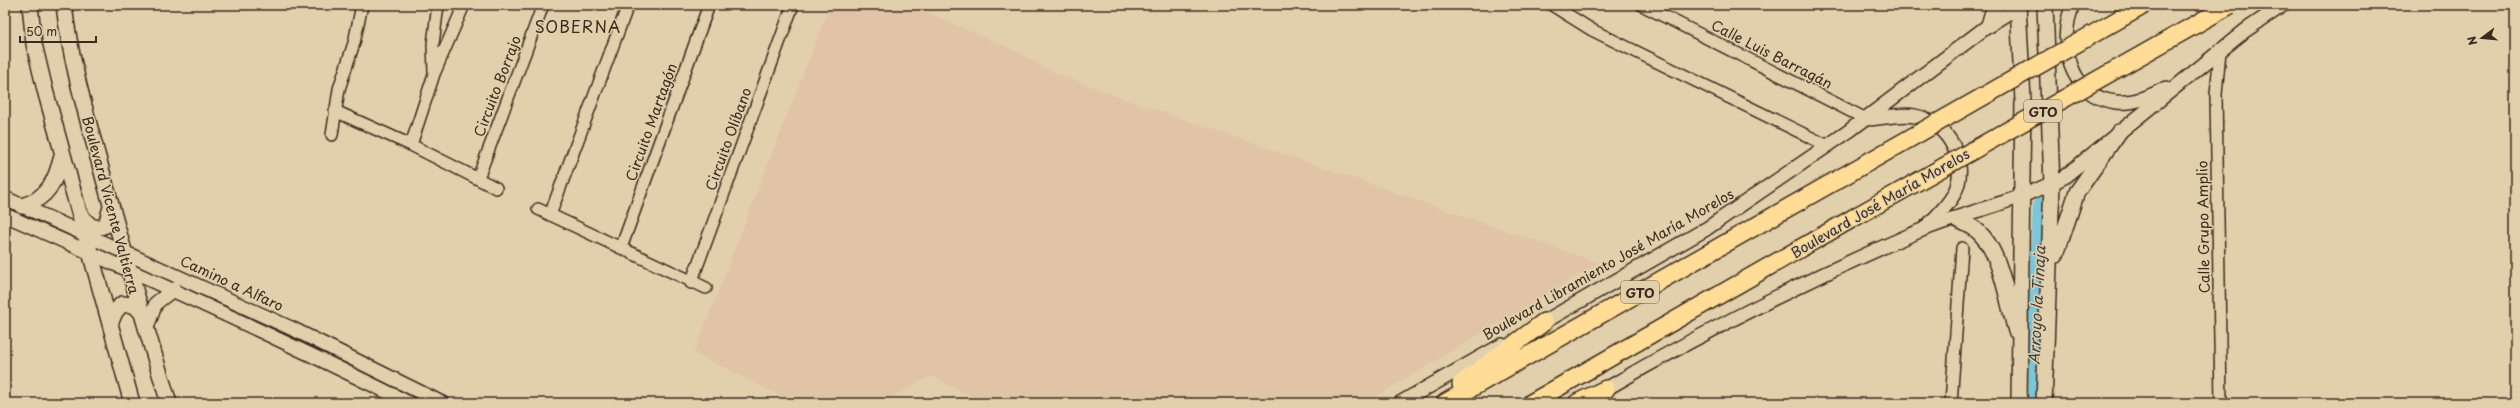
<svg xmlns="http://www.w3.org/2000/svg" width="2520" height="408" font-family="'Playpen Sans',sans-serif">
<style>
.built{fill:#e1c4a6}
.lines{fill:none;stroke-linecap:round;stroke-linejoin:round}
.river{stroke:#7cc6dc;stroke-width:18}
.minor-casing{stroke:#3b2a1e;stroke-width:14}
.tertiary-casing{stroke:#3b2a1e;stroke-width:16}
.secondary-casing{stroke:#3b2a1e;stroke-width:18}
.primary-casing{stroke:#3b2a1e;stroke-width:20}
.minor{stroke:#e2d0ad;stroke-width:11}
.tertiary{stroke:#e2d0ad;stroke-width:13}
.secondary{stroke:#e2d0ad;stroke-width:15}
.primary{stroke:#ffdd96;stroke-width:17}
.primary-bridge-casing{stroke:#3b2a1e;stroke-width:20;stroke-linecap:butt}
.primary-bridge{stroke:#ffdd96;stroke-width:17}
.labels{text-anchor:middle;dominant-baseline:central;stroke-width:3;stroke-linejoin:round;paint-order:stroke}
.shield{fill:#e2d0ad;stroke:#6d5c49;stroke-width:1}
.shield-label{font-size:13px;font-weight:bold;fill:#3b2a1e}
.street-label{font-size:14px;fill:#3b2a1e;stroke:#e2d0ad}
.water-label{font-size:15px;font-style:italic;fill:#45413a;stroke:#e2d0ad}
.quarter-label{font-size:16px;letter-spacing:1px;fill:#3b2a1e;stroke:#e2d0ad}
</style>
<rect width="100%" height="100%" fill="#e2d0ad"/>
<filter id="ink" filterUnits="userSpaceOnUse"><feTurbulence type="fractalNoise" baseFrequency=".025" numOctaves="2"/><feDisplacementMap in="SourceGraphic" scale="8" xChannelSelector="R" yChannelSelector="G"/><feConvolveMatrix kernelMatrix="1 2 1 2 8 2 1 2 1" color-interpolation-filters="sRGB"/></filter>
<g filter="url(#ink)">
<!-- built -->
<path class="built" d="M830 5H909L1017 51 1048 70 1136 103 1600 263 1365 403H983L931 376 881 403H795L694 353Z"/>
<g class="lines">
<!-- river -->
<path class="river" d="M2031 403 2042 206"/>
<defs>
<path id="minor" d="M1552 5 1592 30 1828 146
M1642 5 1866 119
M2220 51 2216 94 2221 403
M434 72 433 44 438 5
M335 111 411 145 496 188
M332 135 339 89 354 43 362 5
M411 145 434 74 464 5
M478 178 543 5
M538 209 706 288
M550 215 628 5
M621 248 709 5
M691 283 793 5
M1951 403 1962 248"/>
<path id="tertiary" d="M2073 5C2057 41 2069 97 2116 102 2132 104 2152 96 2166 88
M1866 119C1882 119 1899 113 1915 116 1949 123 1970 163 1954 194 1947 207 1936 217 1926 227
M5 198 293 329 442 403
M5 215C141 275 276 336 409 403
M1537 326 1706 229 1849 131 1989 25 2021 5
M146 330 156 303 174 289
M1599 393C1701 333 1808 279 1917 232 1965 212 2018 202 2064 177L2246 30 2283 5
M1400 403 1502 345"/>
<path id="secondary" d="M30 5 34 44 45 90 132 403
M64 5C70 58 85 110 99 161 121 242 144 323 169 403
M2018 5 2023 101 2019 403
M1989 25 1995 5
M22 206C48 199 56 180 62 156
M80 214C88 225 93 231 106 225L111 207
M1956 219C1962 222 1970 225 1975 229 2001 248 2007 301 2016 331
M2056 255 2077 192 2119 132
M110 324 115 312 122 304 134 305 141 312
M2044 403 2052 184 2045 5"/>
<path id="primary" d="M1461 384 1544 322
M1445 403 1835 181
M1531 403 1855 217
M1577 403 1606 389"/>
</defs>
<!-- minor casing -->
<use href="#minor" class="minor-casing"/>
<!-- tertiary casing -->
<use href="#tertiary" class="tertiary-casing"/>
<!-- secondary casing -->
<use href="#secondary" class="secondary-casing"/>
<!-- primary casing -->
<use href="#primary" class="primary-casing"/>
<!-- minor -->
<use href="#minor" class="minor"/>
<!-- tertiary -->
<use href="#tertiary" class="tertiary"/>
<!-- secondary -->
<use href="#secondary" class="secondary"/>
<!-- primary -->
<use href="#primary" class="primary"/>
<defs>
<path id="primary-bridge" d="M1835 181 2144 5
M1855 217 2230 5"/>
</defs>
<!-- primary-bridge casing -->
<use href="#primary-bridge" class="primary-bridge-casing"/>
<!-- primary-bridge -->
<use href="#primary-bridge" class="primary-bridge"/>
</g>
</g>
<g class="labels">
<!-- shield labels -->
<g class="shield">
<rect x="2024" y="100" width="38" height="22" rx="3"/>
<rect x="1621" y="281" width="38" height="22" rx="3"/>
</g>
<g class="shield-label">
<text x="2043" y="111">GTO</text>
<text x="1640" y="292">GTO</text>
</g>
<!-- street labels -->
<g class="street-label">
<text transform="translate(1772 54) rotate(27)">Calle Luis Barragán</text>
<text transform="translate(497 86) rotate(-69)">Circuito Borrajo</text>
<text transform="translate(651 122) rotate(-70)">Circuito Martagón</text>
<text transform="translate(728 139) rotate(-70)">Circuito Olíbano</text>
<text transform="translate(1880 203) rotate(-30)">Boulevard José María Morelos</text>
<text transform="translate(111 205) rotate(75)">Boulevard Vicente Valtierra</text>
<text transform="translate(2203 227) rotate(-91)">Calle Grupo Amplio</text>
<text transform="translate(1608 264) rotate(-30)">Boulevard Libramiento José María Morelos</text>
<text transform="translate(232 283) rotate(25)">Camino a Alfaro</text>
</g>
<!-- water labels -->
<g class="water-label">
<text transform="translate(2036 305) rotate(-87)">Arroyo la Tinaja</text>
</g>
<!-- quarter labels -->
<g class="quarter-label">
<text x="578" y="26">SOBERNA</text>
</g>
</g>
<!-- margin -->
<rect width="2520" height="408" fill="none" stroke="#e2d0ad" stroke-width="20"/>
<rect x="10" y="10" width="2500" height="388" fill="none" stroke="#3b2a1e" stroke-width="1.5" filter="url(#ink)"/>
<!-- north arrow -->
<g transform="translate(2482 38) rotate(254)" stroke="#e2d0ad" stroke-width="3" paint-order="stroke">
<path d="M0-3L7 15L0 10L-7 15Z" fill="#3b2a1e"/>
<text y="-6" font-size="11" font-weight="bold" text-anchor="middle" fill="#3b2a1e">N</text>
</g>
<!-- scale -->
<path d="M20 36v6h76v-6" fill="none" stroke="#3b2a1e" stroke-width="2"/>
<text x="26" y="36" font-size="12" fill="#3b2a1e" stroke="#e2d0ad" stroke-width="3" paint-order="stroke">50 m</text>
</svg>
